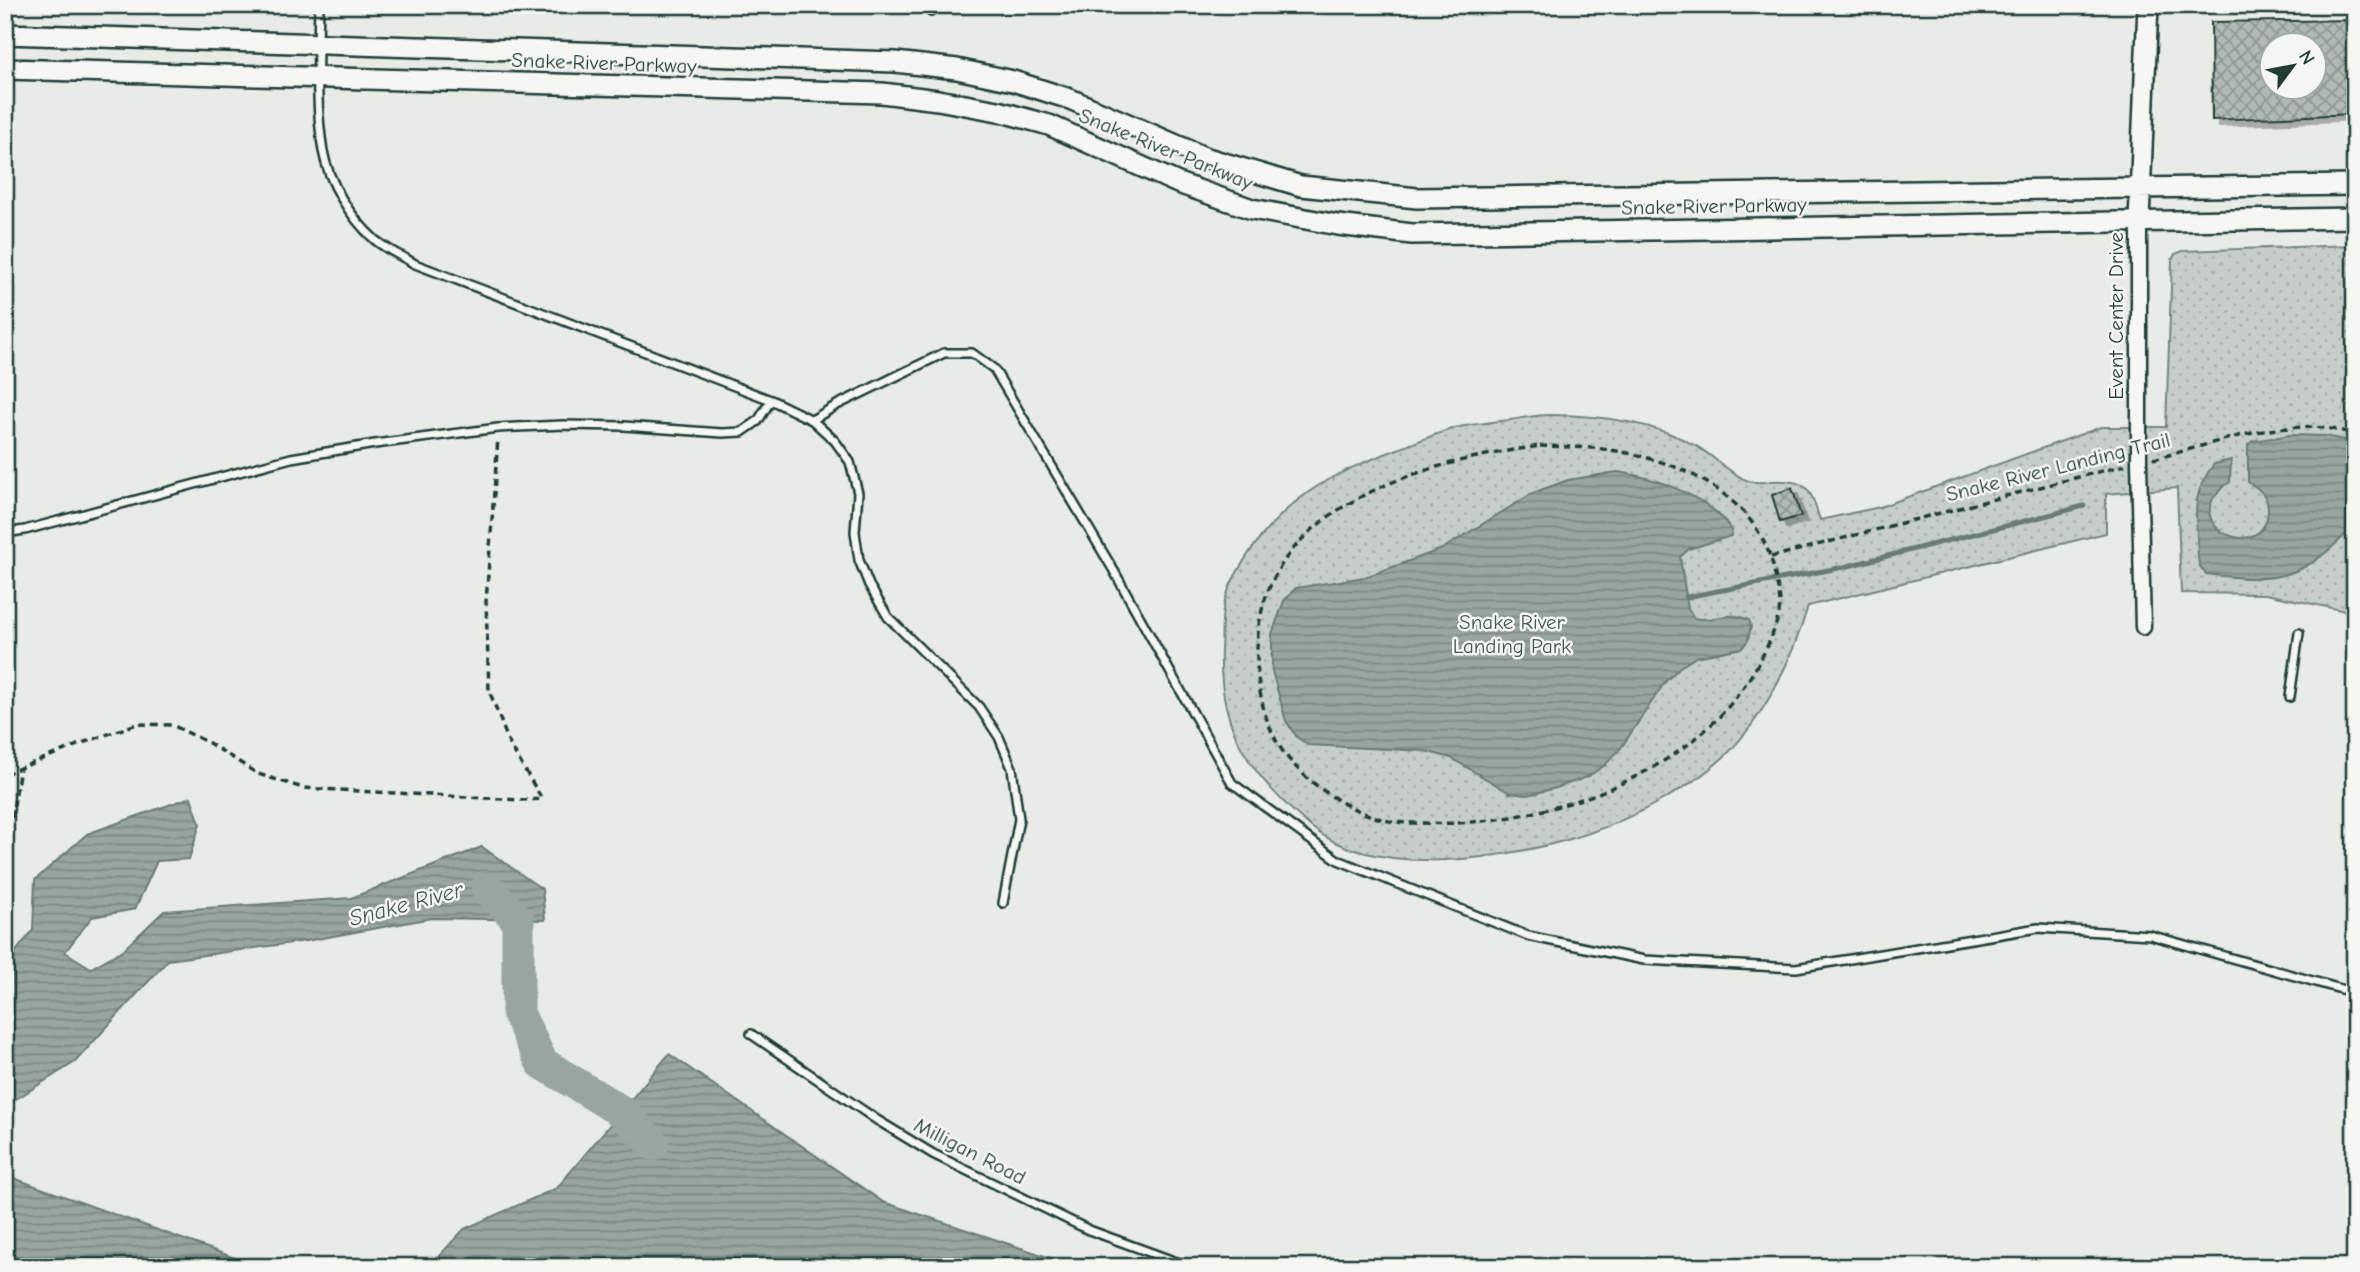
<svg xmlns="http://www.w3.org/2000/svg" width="2360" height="1272" font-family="'Comic Neue',sans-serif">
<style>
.park{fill:url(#park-dots);stroke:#73867e;stroke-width:2}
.water{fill:url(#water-rules);stroke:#687c75;stroke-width:2}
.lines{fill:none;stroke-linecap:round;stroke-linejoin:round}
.stream{stroke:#687c75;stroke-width:5}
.river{stroke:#99a6a0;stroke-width:33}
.building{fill:url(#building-cross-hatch);stroke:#1f3d34;stroke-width:2;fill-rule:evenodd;filter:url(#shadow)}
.service-casing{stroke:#1f3d34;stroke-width:12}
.minor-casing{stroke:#1f3d34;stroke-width:19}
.tertiary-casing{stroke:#1f3d34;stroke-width:24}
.path{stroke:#1f3d34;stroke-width:3.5;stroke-dasharray:7 5;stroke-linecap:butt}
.service{stroke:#f6f6f2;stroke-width:7}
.minor{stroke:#f6f6f2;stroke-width:14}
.tertiary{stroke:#f6f6f2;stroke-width:19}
.labels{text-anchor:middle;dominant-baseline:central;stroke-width:5;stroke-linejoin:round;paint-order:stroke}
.street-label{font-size:21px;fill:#1f3d34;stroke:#f6f6f2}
.park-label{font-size:21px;fill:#415a52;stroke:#f6f6f2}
.water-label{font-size:23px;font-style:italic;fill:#445c54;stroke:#f6f6f2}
</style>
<defs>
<pattern id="park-dots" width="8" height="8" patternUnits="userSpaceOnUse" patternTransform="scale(1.75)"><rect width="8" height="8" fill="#c7cec9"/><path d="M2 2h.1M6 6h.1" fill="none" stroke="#aab2ad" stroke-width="1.8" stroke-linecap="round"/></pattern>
<pattern id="water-rules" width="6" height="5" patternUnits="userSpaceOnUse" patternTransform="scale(1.75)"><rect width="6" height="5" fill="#99a6a0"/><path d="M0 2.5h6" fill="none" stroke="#7c8883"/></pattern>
<pattern id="building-cross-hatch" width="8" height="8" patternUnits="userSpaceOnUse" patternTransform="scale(1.75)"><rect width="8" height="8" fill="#b0bab5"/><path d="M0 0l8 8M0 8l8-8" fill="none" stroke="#8f9894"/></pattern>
<filter id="shadow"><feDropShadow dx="6" dy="6" stdDeviation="0" flood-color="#0004"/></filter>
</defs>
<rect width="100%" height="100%" fill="#e9ebe7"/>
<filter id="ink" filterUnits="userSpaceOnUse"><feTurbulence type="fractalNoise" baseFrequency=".0143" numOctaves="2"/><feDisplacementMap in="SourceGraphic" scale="14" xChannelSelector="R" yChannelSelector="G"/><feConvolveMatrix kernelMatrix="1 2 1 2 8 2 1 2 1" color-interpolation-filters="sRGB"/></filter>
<g filter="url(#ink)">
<!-- park -->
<path class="park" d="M2355 245V613L2266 594 2181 593 2177 488 2106 494V533L1808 606C1792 659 1769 710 1730 751 1694 787 1634 818 1586 834 1511 859 1376 881 1310 826 1251 776 1218 730 1221 650 1222 637 1221 623 1223 610 1226 589 1238 570 1249 553 1290 493 1337 472 1403 447 1420 441 1437 433 1455 428 1473 424 1492 422 1510 420 1523 418 1536 415 1549 415 1597 415 1654 422 1696 446 1711 454 1734 477 1749 481 1755 483 1766 482 1772 481 1809 479 1810 489 1820 520L1880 507 2101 427H2166L2172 260 2175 254 2183 251Z"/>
<!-- water -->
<path class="water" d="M2290 435 2327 436 2355 443V525C2303 579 2280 584 2206 574L2199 565 2198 557C2197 518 2189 496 2214 464L2231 460 2230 482C2169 524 2264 567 2268 511 2269 497 2260 489 2248 482V445L2253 441Z
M1617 472C1653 476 1713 498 1732 531L1731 536 1689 549 1680 557 1688 609 1694 618C1714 623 1727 609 1749 620L1751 626 1748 640 1742 648 1696 657 1680 667 1665 682 1621 748 1605 765 1587 777 1556 788 1528 795 1510 793 1451 758 1425 751 1308 745 1297 737 1286 721 1272 671V634L1284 601 1296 588 1365 577 1442 549 1533 493 1568 480Z
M191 797 200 824 189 859 157 861 135 909 92 917 65 952 91 968 123 950 164 911 351 898 482 847 542 889 545 920 432 918 306 941 168 960 75 1062 5 1106V962L9 960 33 930 35 880 87 834Z
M669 1054 883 1202 1078 1267H429L464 1229 557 1188Z
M5 1175 260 1267H5Z"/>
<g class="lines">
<!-- stream -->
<path class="stream" d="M1686 597 1844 567 2084 506"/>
<!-- river -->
<path class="river" d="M487 888 518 920V1013L542 1063 622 1112 653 1144"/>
</g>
<!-- building -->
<path class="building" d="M2355 20V114L2212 120 2211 22ZM2272 46H2314V88H2272Z
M1792 488 1801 516 1780 522 1772 495Z"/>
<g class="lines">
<defs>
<path id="service" d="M319 5C318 53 315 104 323 151 329 183 350 217 374 239 385 249 402 256 415 264L771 400 812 420 835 441 850 462 858 493 855 532 859 560 869 585 888 617 979 707 999 737 1012 768 1019 819 1003 903
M931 12 933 5
M812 420 837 405 944 353H972L994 369 1114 571 1232 783 1338 860 1528 936 1644 960 1796 968 2038 928 2150 935 2355 993
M5 533 25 530 291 458 375 444 498 428 563 425 624 426 722 433 742 432 758 421 771 400
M2290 697 2299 633
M751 1034 877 1120 933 1154 1089 1230 1190 1267
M2349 1267 2355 1264"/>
<path id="minor" d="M2139 221V462L2143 627"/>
<path id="tertiary" d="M5 34 895 62 957 69 1013 81 1070 99 1204 157 1301 186 1417 198 2355 185
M5 69 882 93 938 100 998 111 1049 125 1178 183 1252 209 1338 225 1412 234 2355 218
M2139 221 2148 5"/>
</defs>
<!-- service casing -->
<use href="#service" class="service-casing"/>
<!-- minor casing -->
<use href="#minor" class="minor-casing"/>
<!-- tertiary casing -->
<use href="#tertiary" class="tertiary-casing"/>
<!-- path -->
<path class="path" d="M1540 446C1574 447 1607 447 1640 456 1700 470 1760 507 1774 570 1776 582 1780 593 1780 605 1778 634 1751 679 1733 701 1667 785 1526 828 1423 823 1413 823 1403 823 1394 822 1354 815 1305 784 1282 750 1263 722 1257 686 1257 654 1257 617 1266 584 1289 554 1346 483 1454 458 1540 446Z
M2153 459C2219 443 2286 414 2355 434
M1771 557 2125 465
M5 774 85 742 137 724 172 725 209 743 258 774 303 788 521 800 542 799 509 743 489 690 486 602 498 438
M5 841 12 816 20 768"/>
<!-- service -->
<use href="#service" class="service"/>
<!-- minor -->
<use href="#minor" class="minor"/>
<!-- tertiary -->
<use href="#tertiary" class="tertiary"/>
</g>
</g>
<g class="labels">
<!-- street labels -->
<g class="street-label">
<text transform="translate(604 63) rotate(2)">Snake River Parkway</text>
<text transform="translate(1166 149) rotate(22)">Snake River Parkway</text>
<text transform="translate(1714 206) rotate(-1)">Snake River Parkway</text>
<text transform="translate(2116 316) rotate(-90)">Event Center Drive</text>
<text transform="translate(2058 467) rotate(-14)">Snake River Landing Trail</text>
<text transform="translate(970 1151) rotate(27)">Milligan Road</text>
</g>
<!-- park labels -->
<g class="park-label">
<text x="1512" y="622">Snake River<tspan x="1512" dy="24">Landing Park</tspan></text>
</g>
<!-- water labels -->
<g class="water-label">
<text transform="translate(406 904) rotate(-15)">Snake River</text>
</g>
</g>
<!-- margin -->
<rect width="2360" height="1272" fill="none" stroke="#f6f6f2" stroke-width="28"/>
<rect x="14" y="14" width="2332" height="1244" fill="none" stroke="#1f3d34" stroke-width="2.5" filter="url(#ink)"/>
<!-- north arrow -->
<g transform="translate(2293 66) rotate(58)"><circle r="33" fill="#f6f6f2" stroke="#a0aca6" stroke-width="2"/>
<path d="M0-5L12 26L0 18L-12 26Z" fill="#1f3d34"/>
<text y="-10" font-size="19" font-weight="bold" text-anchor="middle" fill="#1f3d34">N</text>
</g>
</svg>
